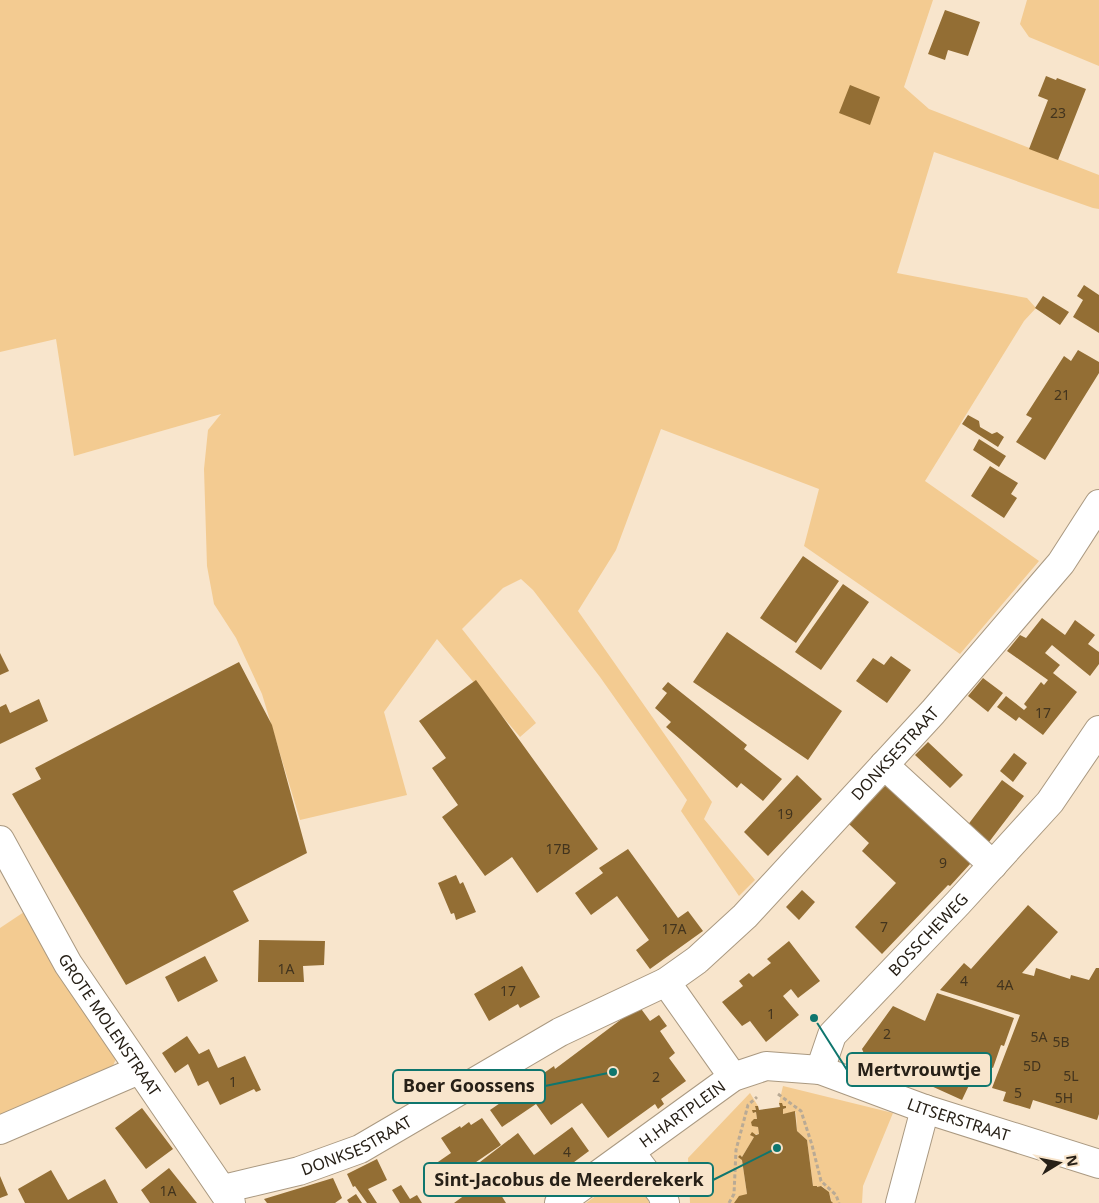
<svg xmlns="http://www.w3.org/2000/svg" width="1099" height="1203" font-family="'Noto Sans',sans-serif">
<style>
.green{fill:#f3cb91}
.building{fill:#936e34}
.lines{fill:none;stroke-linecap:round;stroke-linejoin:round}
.minor-casing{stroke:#aa9981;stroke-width:30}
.path{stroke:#b9aa95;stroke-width:3;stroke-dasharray:4 2.5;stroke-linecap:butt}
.minor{stroke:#fff;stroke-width:28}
.labels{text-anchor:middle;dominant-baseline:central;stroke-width:5;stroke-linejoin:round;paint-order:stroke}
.number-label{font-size:14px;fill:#42341e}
.street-label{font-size:16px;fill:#272017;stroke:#f8e5cc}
.leader{fill:none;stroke:#0f766e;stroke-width:2}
.callout-dot{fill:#0f766e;stroke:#f8e5cc;stroke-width:2}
.callout{fill:#f8e5cc;stroke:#0f766e;stroke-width:2}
.callout-label{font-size:18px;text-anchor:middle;font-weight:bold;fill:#272017}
</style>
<rect width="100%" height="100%" fill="#f8e5cc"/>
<!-- green -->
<path class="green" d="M0 0H933L904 87 929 109 1099 175V209L1093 208 934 152 897 273 1027 298 1036 308 1024 321 925 481 1039 561 960 654 804 546 819 489 661 429 616 550 578 611 712 802 704 819 755 880 739 896 681 811 687 800 600 677 533 590 521 579 503 588 462 629 536 723 520 737 437 639 384 712 407 795 300 820 262 694 236 638 214 604 207 566 204 469 208 430 221 414 74 456 56 339 0 352Z
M1027 0H1099V66L1029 37 1020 24Z
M27 910 117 1057 109 1074 0 1120V928Z
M783 1086 893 1113 863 1186 862 1203H832L829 1192 822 1186 817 1187 813 1186 807 1140 797 1131 796 1112 783 1114V1109L786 1108V1106H783L779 1103Z
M750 1093 758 1106H755L756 1110H753V1113L756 1112 757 1119 752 1125 758 1127 759 1134 751 1135 754 1137 742 1157 740 1155 742 1160 747 1194 734 1203H690L688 1158Z
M635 1185 645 1192 649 1203H586L607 1188Z"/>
<!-- building -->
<path class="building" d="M945 10 980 22 968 56 948 50 945 60 928 54Z
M1046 76 1056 80 1057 78 1086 89 1058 160 1029 149 1048 100 1038 96Z
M850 85 880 97 870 125 839 113Z
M1084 285 1099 295V333L1073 317 1083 300 1077 296Z
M1043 296 1069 312 1060 325 1035 308Z
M1078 350 1099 362V373L1045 460 1016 442 1032 418 1026 415 1064 356 1071 361Z
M968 415 979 421 980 427 992 434 997 432 1004 437 998 447 962 424Z
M979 439 1006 456 999 467 973 450Z
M990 466 1018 483 1011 494 1017 498 1004 518 971 496Z
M803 556 839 581 796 643 760 618Z
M843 584 869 602 821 670 795 652Z
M1042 618 1065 635 1075 620 1095 635 1088 644 1099 652V664L1090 676 1052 645 1045 653 1060 665 1053 673 1077 692 1043 735 1019 717 1016 721 997 707 1006 696 1024 710 1027 707 1024 704 1041 682 1044 685 1048 680 1007 651 1020 635 1026 638Z
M727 632 842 711 808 760 693 682Z
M0 653 9 671 0 675Z
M891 656 911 670 887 703 856 681 873 658 884 665Z
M239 662 272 725 307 853 233 891 249 921 126 985 12 794 41 779 35 768Z
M983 678 1003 693 988 712 968 696Z
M476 680 598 849 537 893 512 857 485 876 442 817 458 805 432 768 446 758 419 721Z
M668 682 747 745 744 749 782 779 763 801 741 783 737 788 666 727 671 722 655 708 667 693 662 689Z
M39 699 48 721 0 744V707L6 704 10 713Z
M928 742 963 775 950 788 915 755Z
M1014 753 1027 763 1013 782 1000 771Z
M797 775 822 799 768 856 744 832Z
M1002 780 1024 796 989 842 967 826Z
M887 784 971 863 950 886 948 885 882 954 855 927 896 883 862 851 869 843 849 824Z
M628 849 678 918 688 911 703 931 650 969 636 950 649 940 617 896 591 915 575 893 603 873 599 868Z
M456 875 460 884 463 882 476 912 456 920 454 913 451 914 438 883Z
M802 890 815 902 799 920 786 907Z
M1028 905 1058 932 1022 973 1034 976 1036 968 1070 979 1071 975 1089 980 1096 968H1099V1114L1097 1120 1033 1100 1030 1109 1003 1101 1006 1092 992 1088 1020 1015 940 990 964 963 971 969Z
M259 940 325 941 324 965 303 966 304 982H258Z
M789 941 820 981 798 998 791 989 783 996 799 1015 766 1042 750 1021 742 1026 722 1002 743 986 739 981 749 973 753 977 771 963 767 959Z
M205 956 218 981 178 1002 165 977Z
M522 966 540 997 520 1008 518 1004 489 1021 474 994Z
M937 993 1014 1018 1004 1046 1001 1045 993 1068 980 1062 962 1100 865 1056 862 1049 893 1006 925 1021Z
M639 1006 650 1021 659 1015 667 1026 660 1031 675 1053 669 1058 686 1081 661 1099 664 1104 658 1109 655 1104 608 1138 582 1103 551 1125 536 1104 502 1127 490 1110 554 1066 555 1069Z
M187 1036 199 1054 209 1049 218 1068 245 1056 261 1090 256 1092 254 1089 220 1105 208 1081 198 1086 188 1064 175 1073 162 1053Z
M779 1103H782L783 1106H786V1108L783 1109V1114L795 1111 797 1131 807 1140 813 1186H817V1187L821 1186 829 1192 831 1201 833 1203H734L739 1196 747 1194 742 1160 738 1157 740 1155 742 1157 754 1137 750 1135 752 1132 756 1135 759 1134 758 1127 752 1126 751 1122 754 1119H757L756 1112 753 1113 752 1110H756L755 1106H758L759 1110 780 1107Z
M142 1108 173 1149 146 1169 115 1128Z
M482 1118 501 1145 463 1171 460 1166 444 1177 435 1164 451 1153 441 1138 460 1126 461 1128 469 1122 471 1125Z
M572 1127 589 1151 558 1174 549 1162 501 1195 506 1203H454L473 1189 463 1175 518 1133 534 1155Z
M377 1159 387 1180 368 1189 377 1203H367L355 1186 353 1187 347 1174Z
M169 1168 197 1203H150L141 1190Z
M51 1170 68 1200 105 1179 118 1203H25L18 1189Z
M0 1176 8 1195 0 1198Z
M333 1178 342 1198 335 1203H267L264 1199Z
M401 1185 410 1199 417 1195 422 1203H400L392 1190Z
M356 1194 362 1203H349L347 1200Z"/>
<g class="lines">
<defs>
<g id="minor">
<path d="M884 765 993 865"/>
<path id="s1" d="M0 840 68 964 231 1203"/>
<path d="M666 982 733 1077"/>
<path id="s2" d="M820 1070 832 1035 958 903 1050 802 1099 730"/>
<path d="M0 1130 139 1070"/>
<path d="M631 1153 662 1194 665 1203"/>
<path id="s3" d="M223 1189 299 1171 360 1149 560 1032 666 982 697 960 745 916 933 712 1061 563 1099 504"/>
<path id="s4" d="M559 1203 733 1077 766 1066 820 1070 925 1109 1099 1164"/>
<path d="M900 1203 925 1109"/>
</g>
</defs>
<!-- minor casing -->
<use href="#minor" class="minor-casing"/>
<!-- path -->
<path class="path" d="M778 1094 801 1111 812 1145 821 1181 836 1195 839 1203
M729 1203 734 1194 736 1150 748 1105 757 1097"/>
<!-- minor -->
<use href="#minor" class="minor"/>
</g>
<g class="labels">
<!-- number labels -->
<g class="number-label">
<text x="1058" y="112">23</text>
<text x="1062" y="394">21</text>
<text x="1043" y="712">17</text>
<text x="785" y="813">19</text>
<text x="558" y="848">17B</text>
<text x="943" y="862">9</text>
<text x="884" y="926">7</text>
<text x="674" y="928">17A</text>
<text x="286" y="968">1A</text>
<text x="964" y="980">4</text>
<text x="1005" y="984">4A</text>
<text x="508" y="990">17</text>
<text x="771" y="1013">1</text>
<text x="887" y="1033">2</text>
<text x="1039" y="1036">5A</text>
<text x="1061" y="1041">5B</text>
<text x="1032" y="1065">5D</text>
<text x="1071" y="1075">5L</text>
<text x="656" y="1076">2</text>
<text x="233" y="1081">1</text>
<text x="1018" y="1092">5</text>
<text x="1064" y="1097">5H</text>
<text x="567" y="1151">4</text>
<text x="168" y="1190">1A</text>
</g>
<!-- street labels -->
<g class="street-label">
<text stroke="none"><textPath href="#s3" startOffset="816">DONKSESTRAAT</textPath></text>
<text stroke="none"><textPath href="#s2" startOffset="176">BOSSCHEWEG</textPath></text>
<text stroke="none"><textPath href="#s1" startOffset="215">GROTE MOLENSTRAAT</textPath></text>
<text stroke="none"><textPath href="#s4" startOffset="152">H.HARTPLEIN</textPath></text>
<text stroke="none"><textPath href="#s4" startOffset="451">LITSERSTRAAT</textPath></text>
<text stroke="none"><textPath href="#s3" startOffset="141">DONKSESTRAAT</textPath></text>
</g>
</g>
<!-- callouts -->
<path class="leader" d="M814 1018L847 1070M613 1072L545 1086M777 1148L713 1180"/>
<g class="callout-dot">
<circle cx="814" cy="1018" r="5"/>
<circle cx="613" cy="1072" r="5"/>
<circle cx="777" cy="1148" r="5"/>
</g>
<g class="callout">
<rect x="847" y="1053" width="144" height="33" rx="5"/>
<rect x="393" y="1070" width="152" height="33" rx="5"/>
<rect x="424" y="1163" width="289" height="33" rx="5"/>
</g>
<g class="callout-label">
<text x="919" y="1076">Mertvrouwtje</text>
<text x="469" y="1092">Boer Goossens</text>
<text x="569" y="1186">Sint-Jacobus de Meerderekerk</text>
</g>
<!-- north arrow -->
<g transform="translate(1059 1163) rotate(80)" stroke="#f8e5cc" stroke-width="4" paint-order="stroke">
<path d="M0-4L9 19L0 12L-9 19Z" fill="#272017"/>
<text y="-8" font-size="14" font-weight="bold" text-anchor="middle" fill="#272017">N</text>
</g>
</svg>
